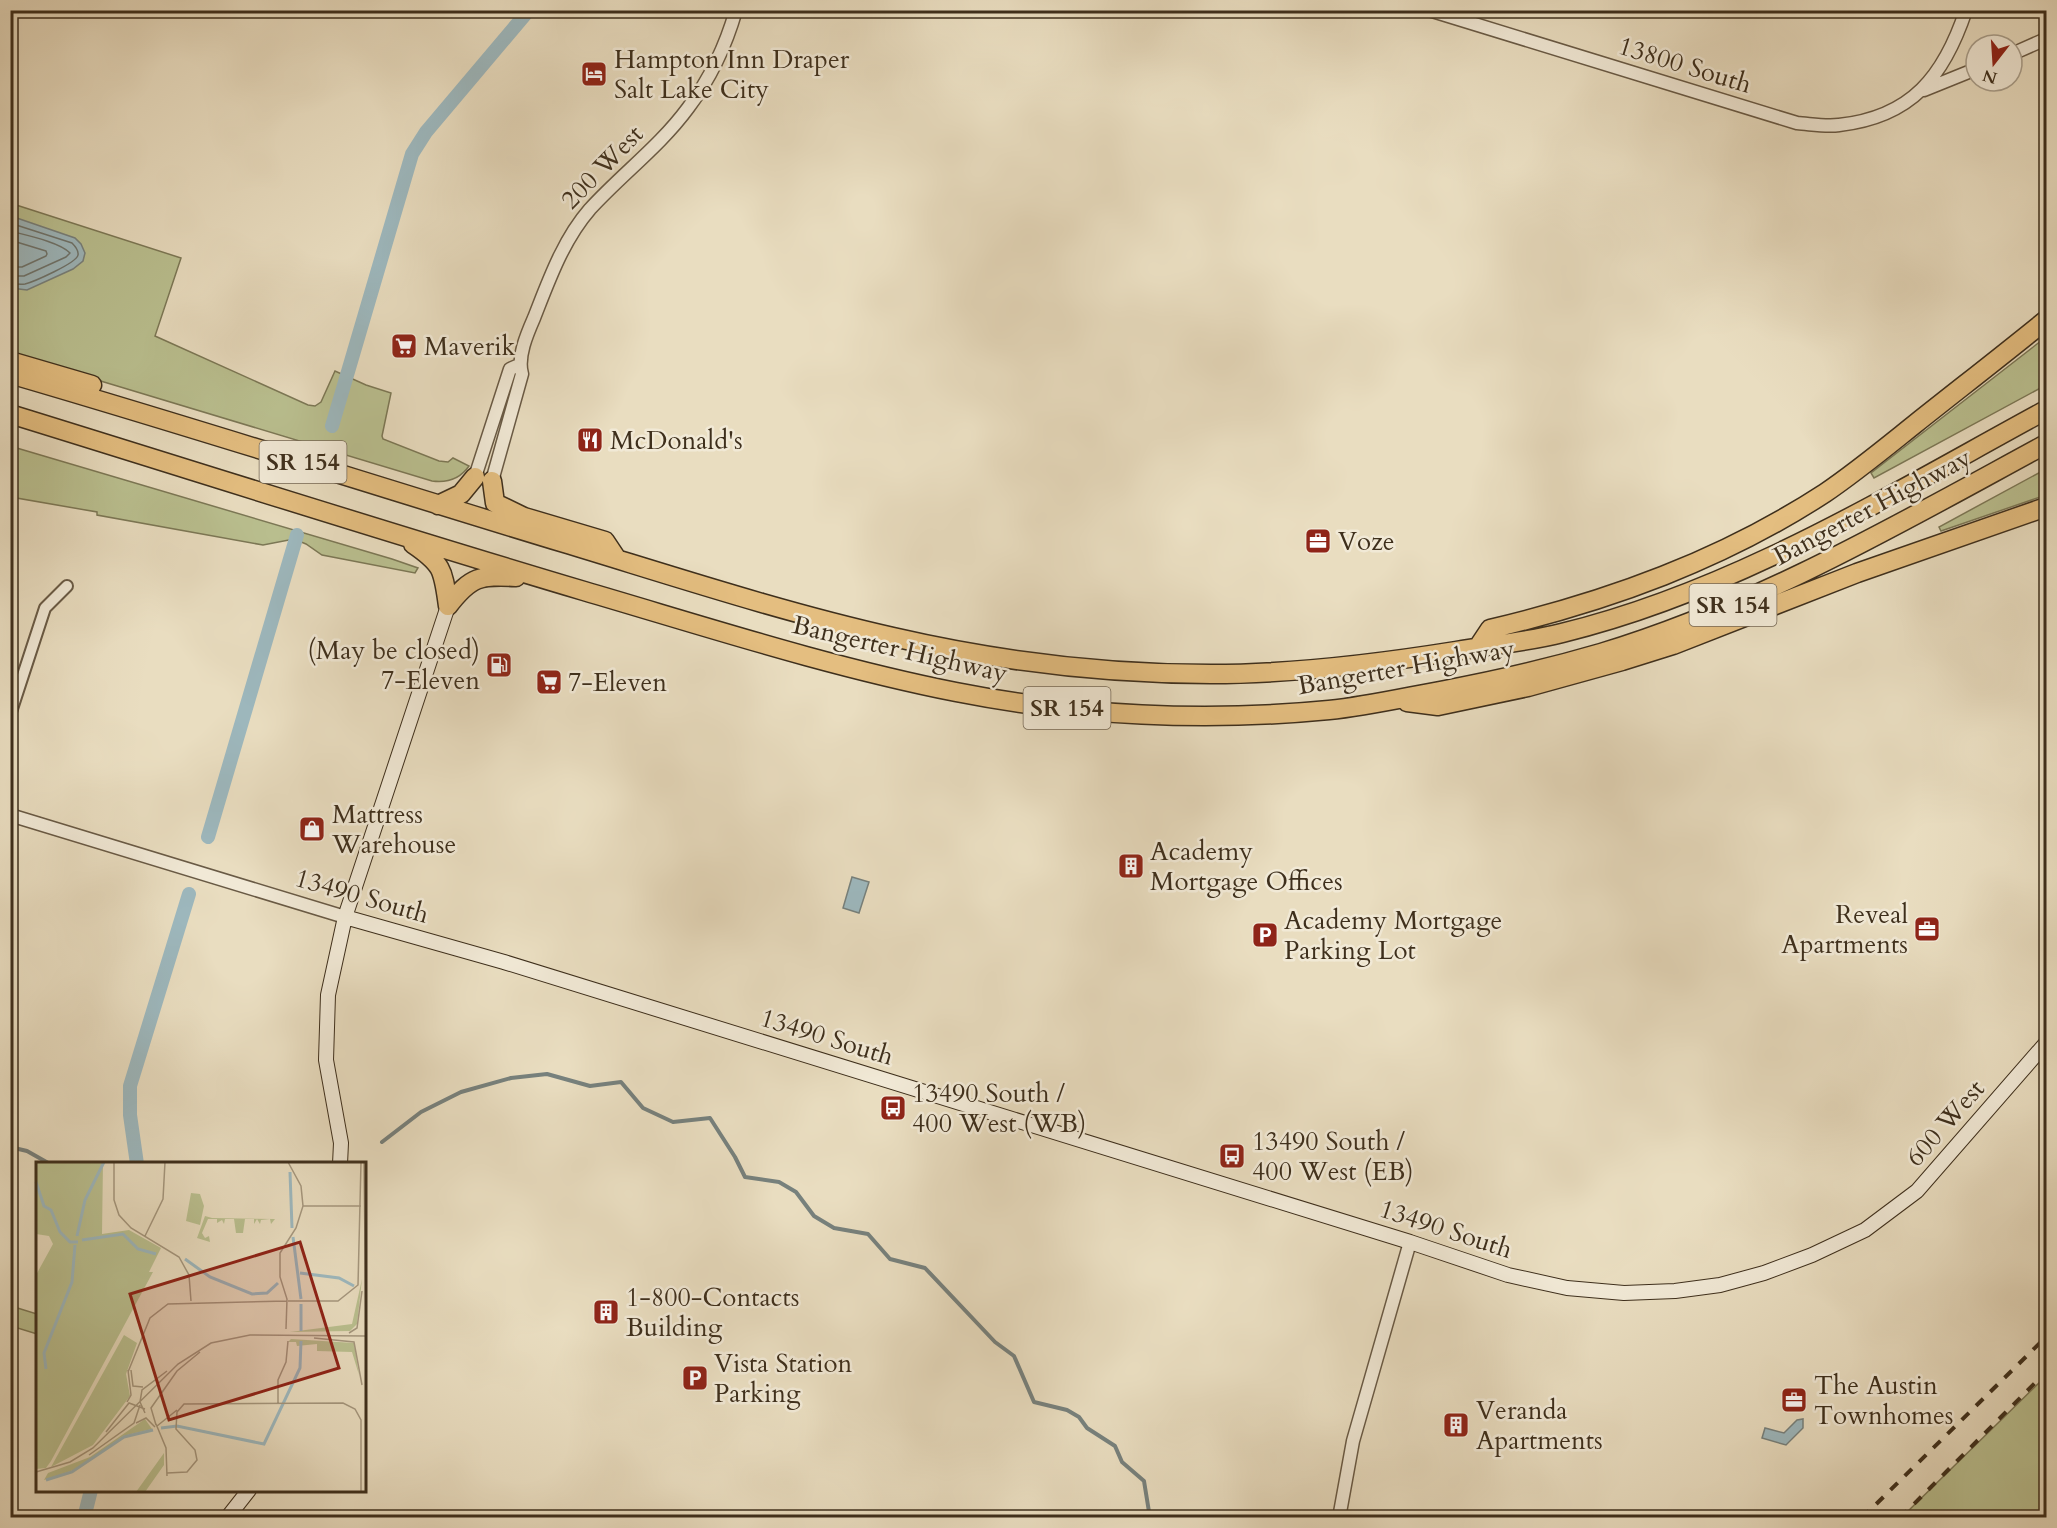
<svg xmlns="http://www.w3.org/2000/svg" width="2057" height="1528" font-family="Cardo,serif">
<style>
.green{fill:#bac090;stroke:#7c7856;stroke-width:1.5}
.water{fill:#9db8be;stroke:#77817d;stroke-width:1.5}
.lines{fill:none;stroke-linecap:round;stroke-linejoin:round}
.shore{stroke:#6e746d;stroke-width:1.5}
.stream{stroke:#77817d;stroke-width:4}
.canal{stroke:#9db8be;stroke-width:14}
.minor-casing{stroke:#695a45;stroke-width:14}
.tertiary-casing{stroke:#695a45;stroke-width:15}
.secondary-casing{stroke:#3e2f1c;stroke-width:16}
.motorway-casing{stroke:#3e2f1c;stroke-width:21}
.minor{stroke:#f1e9d6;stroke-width:10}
.tertiary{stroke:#f1e9d6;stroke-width:12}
.secondary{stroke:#f1e9d6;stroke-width:14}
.motorway{stroke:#e4be80;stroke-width:18}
.rail{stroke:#3e2f1c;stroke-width:4;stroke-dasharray:10 10;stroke-linecap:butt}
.labels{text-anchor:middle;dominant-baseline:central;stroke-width:5;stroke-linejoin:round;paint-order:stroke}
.shield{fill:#f1e9d6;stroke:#746754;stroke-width:1.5}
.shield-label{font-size:24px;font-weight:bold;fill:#3e2f1c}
.poi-label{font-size:26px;fill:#3e2f1c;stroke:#f1e9d6;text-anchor:start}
.street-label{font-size:26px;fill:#3e2f1c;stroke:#f1e9d6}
.inset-river{fill:none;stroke:#9db8be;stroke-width:3}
.inset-road{fill:none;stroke:#a5977e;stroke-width:1.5}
.view{fill:#8f2418;fill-opacity:0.15;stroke:#8f2418;stroke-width:3}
.inset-edge{fill:none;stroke:#3e2f1c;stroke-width:3}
</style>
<rect width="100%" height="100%" fill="#e9ddc0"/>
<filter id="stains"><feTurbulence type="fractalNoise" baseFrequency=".00333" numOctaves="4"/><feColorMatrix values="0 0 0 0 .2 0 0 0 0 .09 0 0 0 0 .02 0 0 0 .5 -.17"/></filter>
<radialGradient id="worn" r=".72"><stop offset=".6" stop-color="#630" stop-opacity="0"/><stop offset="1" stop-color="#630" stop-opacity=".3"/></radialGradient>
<!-- green -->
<path class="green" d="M10 203 181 258 155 336 308 405 315 406 321 402 335 371 366 385 391 393 382 436 383 439 439 461 448 462 453 458 469 466C460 479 447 483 432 481L11 354Z
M2046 337V385L1874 478 1871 473Z
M10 446 392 559 418 568 415 573 322 555 306 544 294 539 263 545 97 515V512L11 497Z
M2046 469V495L1941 531 1939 527Z
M11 1306 37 1314V1334L11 1326Z
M2046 1376V1517H1902Z"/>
<!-- water -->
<path class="water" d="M11 216 75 238 81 244 85 253 83 261 73 269 27 290 11 288Z
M852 877 869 882 859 913 843 908Z
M1803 1419V1428L1786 1445 1762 1438 1765 1428 1784 1433 1797 1420Z"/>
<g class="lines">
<!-- shore -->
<path class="shore" d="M10 223 72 243C75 246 79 250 78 255 77 263 33 282 25 284 20 285 15 284 10 283
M10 231C25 235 60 242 70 253L66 257 24 276H10
M10 240 46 251 47 254 46 256 22 267H10"/>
<!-- stream -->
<path class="stream" d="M382 1142 421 1112 461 1092 511 1078 547 1074 590 1086 621 1082 643 1108 673 1122 710 1118 735 1157 745 1177 779 1182 796 1192 814 1216 834 1228 868 1234 890 1259 925 1268 995 1342 1014 1356 1034 1402 1067 1410 1079 1417 1087 1428 1115 1446 1122 1462 1144 1481 1150 1518
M10 1147 27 1151 50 1164
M304 1164V1163"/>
<!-- canal -->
<path class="canal" d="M332 426 412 154 426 132 529 10
M208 837 297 535
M137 1164 130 1115V1086L189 894
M84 1518 91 1490"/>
<defs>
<path id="minor" d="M10 715 45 608 67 586"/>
<path id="tertiary" d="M1429 10 1797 123C1811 124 1826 127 1839 125 1912 117 1944 76 1966 10
M2012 54 2046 39
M1924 90 1976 69
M475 477 510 369 519 365
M492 481 522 374C517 357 527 334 534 318 549 280 563 240 590 209 622 174 660 146 688 108 710 79 726 45 736 10
M10 815 345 917
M1339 1518 1353 1441 1410 1242"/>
<path id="secondary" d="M345 917 504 962 1410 1242 1508 1275 1567 1288 1624 1293 1675 1291 1720 1285 1764 1273 1812 1255 1865 1230 1917 1191 2046 1043
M340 1164 341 1143 326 1060 328 995 345 917 448 606
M227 1518 249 1490"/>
<path id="motorway" d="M10 361 92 385
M10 374C196 428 379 487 564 543 673 576 782 612 893 637 997 661 1105 674 1211 674 1293 674 1375 664 1456 651 1491 645 1527 642 1562 633 1735 591 1891 494 2046 410
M10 414C201 473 392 534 584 591 707 627 830 667 956 692 1077 716 1206 722 1329 710 1368 706 1406 697 1445 690 1498 680 1550 668 1601 653 1760 605 1902 522 2046 444
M492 481 495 503 524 517 605 541 617 559
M438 505 461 494 475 477
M413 544C444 565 443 571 448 606
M448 606C471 576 480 575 516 577
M1478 647 1490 629C1609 601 1722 560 1825 493 1856 472 1885 448 1915 424 1959 389 2003 355 2046 320
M1407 702 1438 706 1528 687 1622 661 1673 645 1857 573 2046 507"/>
</defs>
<!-- minor casing -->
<use href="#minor" class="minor-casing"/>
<!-- tertiary casing -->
<use href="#tertiary" class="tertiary-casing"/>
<!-- secondary casing -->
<use href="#secondary" class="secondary-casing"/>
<!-- motorway casing -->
<use href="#motorway" class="motorway-casing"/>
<!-- minor -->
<use href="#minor" class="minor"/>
<!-- tertiary -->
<use href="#tertiary" class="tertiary"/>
<!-- secondary -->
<use href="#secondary" class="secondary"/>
<!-- motorway -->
<use href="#motorway" class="motorway"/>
<!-- rail -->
<path class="rail" d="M1862 1518 2046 1337
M1900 1518 2046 1372"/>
</g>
<!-- icons -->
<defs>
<symbol id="hotel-square" viewBox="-11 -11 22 22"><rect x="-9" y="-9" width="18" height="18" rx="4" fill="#8f2418" stroke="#f1e9d6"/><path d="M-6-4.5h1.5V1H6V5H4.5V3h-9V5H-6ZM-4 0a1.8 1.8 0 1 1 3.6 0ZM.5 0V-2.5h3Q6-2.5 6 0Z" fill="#fff"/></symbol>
<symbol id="supermarket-square" viewBox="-11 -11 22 22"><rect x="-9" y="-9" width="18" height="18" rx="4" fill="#8f2418" stroke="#f1e9d6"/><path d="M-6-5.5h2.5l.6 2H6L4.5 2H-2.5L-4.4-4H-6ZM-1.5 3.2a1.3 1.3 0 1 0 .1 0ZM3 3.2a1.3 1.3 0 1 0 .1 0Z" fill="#fff"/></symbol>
<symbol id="restaurant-square" viewBox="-11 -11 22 22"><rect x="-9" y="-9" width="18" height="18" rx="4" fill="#8f2418" stroke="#f1e9d6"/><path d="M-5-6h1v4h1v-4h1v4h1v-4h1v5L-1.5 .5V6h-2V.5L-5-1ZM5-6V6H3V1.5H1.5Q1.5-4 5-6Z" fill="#fff"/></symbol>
<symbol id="office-square" viewBox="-11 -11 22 22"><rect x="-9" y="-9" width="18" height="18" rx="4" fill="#8f2418" stroke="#f1e9d6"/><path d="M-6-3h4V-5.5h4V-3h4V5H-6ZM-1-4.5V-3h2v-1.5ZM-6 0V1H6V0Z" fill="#fff"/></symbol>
<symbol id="fuel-square" viewBox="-11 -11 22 22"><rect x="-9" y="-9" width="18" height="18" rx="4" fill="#8f2418" stroke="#f1e9d6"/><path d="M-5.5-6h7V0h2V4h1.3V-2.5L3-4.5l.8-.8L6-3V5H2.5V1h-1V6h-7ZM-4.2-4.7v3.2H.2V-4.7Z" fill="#fff"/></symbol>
<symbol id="shop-square" viewBox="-11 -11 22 22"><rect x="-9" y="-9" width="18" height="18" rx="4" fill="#8f2418" stroke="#f1e9d6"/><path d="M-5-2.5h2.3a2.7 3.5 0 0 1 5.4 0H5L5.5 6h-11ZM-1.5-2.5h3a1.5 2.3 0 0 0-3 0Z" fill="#fff"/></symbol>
<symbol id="building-square" viewBox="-11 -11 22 22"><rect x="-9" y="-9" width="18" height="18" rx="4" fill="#8f2418" stroke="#f1e9d6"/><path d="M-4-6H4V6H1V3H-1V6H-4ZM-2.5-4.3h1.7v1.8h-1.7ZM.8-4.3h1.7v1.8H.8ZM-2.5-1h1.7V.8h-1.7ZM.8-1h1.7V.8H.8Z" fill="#fff"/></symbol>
<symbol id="parking-square" viewBox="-11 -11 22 22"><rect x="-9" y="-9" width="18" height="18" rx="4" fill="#8f2418" stroke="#f1e9d6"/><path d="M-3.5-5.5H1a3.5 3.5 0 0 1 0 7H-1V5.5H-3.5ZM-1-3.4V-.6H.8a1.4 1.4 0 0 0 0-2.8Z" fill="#fff"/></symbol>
<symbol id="bus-square" viewBox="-11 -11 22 22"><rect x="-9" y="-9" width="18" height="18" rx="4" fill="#8f2418" stroke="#f1e9d6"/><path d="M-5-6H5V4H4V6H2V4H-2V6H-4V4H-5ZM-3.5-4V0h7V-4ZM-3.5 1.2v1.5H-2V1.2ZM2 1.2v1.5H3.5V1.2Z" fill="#fff"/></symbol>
</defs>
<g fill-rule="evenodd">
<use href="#hotel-square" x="579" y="59" width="30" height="30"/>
<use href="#supermarket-square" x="389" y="331" width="30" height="30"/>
<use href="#restaurant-square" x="575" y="425" width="30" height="30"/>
<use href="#office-square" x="1303" y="526" width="30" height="30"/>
<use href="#fuel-square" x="484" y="650" width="30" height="30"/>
<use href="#supermarket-square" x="534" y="667" width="30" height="30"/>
<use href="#shop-square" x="297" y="814" width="30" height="30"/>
<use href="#building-square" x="1116" y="851" width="30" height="30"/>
<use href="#office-square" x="1912" y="914" width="30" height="30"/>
<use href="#parking-square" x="1250" y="920" width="30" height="30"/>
<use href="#bus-square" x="878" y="1093" width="30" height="30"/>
<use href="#bus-square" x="1217" y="1141" width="30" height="30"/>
<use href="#building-square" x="591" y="1297" width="30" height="30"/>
<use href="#parking-square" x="680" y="1363" width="30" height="30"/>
<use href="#office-square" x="1779" y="1385" width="30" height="30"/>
<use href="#building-square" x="1441" y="1410" width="30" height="30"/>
</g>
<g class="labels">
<!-- shield labels -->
<g class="shield">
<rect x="259.5" y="441" width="87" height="42" rx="4.5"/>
<rect x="1689.5" y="584" width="87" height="42" rx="4.5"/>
<rect x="1023.5" y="687" width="87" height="42" rx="4.5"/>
</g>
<g class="shield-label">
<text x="303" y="462">SR 154</text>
<text x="1733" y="605">SR 154</text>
<text x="1067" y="708">SR 154</text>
</g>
<!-- poi labels -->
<g class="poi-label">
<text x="614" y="59">Hampton Inn Draper<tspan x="614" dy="30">Salt Lake City</tspan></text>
<text x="424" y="346">Maverik</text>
<text x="610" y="440">McDonald's</text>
<text x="1338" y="541">Voze</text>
<text x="480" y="650" text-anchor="end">(May be closed)<tspan x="480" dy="30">7-Eleven</tspan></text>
<text x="568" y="682">7-Eleven</text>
<text x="332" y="814">Mattress<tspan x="332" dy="30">Warehouse</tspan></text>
<text x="1150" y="851">Academy<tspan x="1150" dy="30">Mortgage Offices</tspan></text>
<text x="1908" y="914" text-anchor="end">Reveal<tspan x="1908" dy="30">Apartments</tspan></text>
<text x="1284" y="920">Academy Mortgage<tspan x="1284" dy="30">Parking Lot</tspan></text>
<text x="912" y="1093">13490 South /<tspan x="912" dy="30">400 West (WB)</tspan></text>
<text x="1252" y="1141">13490 South /<tspan x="1252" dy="30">400 West (EB)</tspan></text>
<text x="626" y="1297">1-800-Contacts<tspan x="626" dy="30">Building</tspan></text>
<text x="714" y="1363">Vista Station<tspan x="714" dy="30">Parking</tspan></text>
<text x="1814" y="1385">The Austin<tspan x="1814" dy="30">Townhomes</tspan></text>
<text x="1476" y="1410">Veranda<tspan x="1476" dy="30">Apartments</tspan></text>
</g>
<!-- street labels -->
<g class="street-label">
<text transform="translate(1685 65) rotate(17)">13800 South</text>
<text transform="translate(602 167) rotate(-46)">200 West</text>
<text transform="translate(1872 507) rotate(-28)">Bangerter Highway</text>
<text transform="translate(900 649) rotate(13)">Bangerter Highway</text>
<text transform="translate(1406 667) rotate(-10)">Bangerter Highway</text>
<text transform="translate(362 896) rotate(16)">13490 South</text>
<text transform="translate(827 1037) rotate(17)">13490 South</text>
<text transform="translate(1945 1123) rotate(-49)">600 West</text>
<text transform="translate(1446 1229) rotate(18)">13490 South</text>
</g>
</g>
<!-- overview -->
<g transform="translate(36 1162)">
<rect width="330" height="330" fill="#e9ddc0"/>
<path d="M1 0H67L66 72 93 68 125 86 113 110H117L15 299 10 306 0 307V113L17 82 13 74 0 72ZM155 31 164 32 168 44 164 63 150 59ZM169 54 176 56 239 57 235 62 234 57 225 58 224 62 221 57 218 62V57H209L207 71H200L198 57H189L188 62 186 58 181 61V57H172L166 71 169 76 173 74 174 80 161 76ZM326 117 321 162 314 169 254 170 316 162ZM88 173 101 181 90 212 94 234 57 283 15 305ZM255 177 318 181 323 213 316 190 281 189V182L261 184 260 180H252ZM109 257 116 267 87 274 41 307 8 318 12 311 54 295ZM128 291V303L109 330H100Z" fill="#bac090"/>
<path class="inset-river" d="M254 10 256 66M0 20 8 44 15 48 24 70 34 80H42M41 74 49 38 68 0M257 75 265 137M46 78 87 72 102 87 120 92M149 97 174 115 216 132 231 131 242 121M264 111 303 116 318 124M265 142V169M10 207 8 191 36 120 39 83M125 266 141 264 228 282 264 206 265 179M10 318 36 310 88 275 117 268"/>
<path class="inset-road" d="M78 0V38L83 53 95 66 143 95 153 113 155 139M328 0 330 166M267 44H325M109 74 127 37 129 0M252 139H302L322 123 325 0M250 167 251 137 244 115V91L260 66 267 44 265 24 252 0M313 171 321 166 326 129M278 176 318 180 326 223M95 208 97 224 107 225M92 210 114 156 132 142 251 139M91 240 95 233 92 208M242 241V218L250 200 252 179M109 251 104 240 106 228 131 209M100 261 110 256 119 265M120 262 130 286 131 314M120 263 115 246 141 209 164 190M121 264 141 248M70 270 93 241 109 247M53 293 98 261 104 243M0 310 34 300 57 286 142 202 175 181 214 173 330 174M131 311 151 310 161 298 159 288 140 267 141 250 148 242 307 241 319 247 325 258V330M330 330V181"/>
<path class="view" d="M264 80 303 206 133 258 94 132Z"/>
<rect width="330" height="330" class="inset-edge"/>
</g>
<!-- margin -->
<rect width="2057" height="1528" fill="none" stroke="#e9ddc0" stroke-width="36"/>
<rect x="12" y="12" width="2033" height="1504" fill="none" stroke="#3e2f1c" stroke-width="3"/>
<rect x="18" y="18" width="2021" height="1492" fill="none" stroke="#3e2f1c" stroke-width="1.5"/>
<!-- north arrow -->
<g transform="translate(1994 63) rotate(197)"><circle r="28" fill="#f1e9d6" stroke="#a99f8c" stroke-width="1.5"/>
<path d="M0-4.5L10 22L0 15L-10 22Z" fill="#8f2418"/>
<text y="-9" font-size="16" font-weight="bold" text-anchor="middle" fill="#3e2f1c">N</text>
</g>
<rect width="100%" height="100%" filter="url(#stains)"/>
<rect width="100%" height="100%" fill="url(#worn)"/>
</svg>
